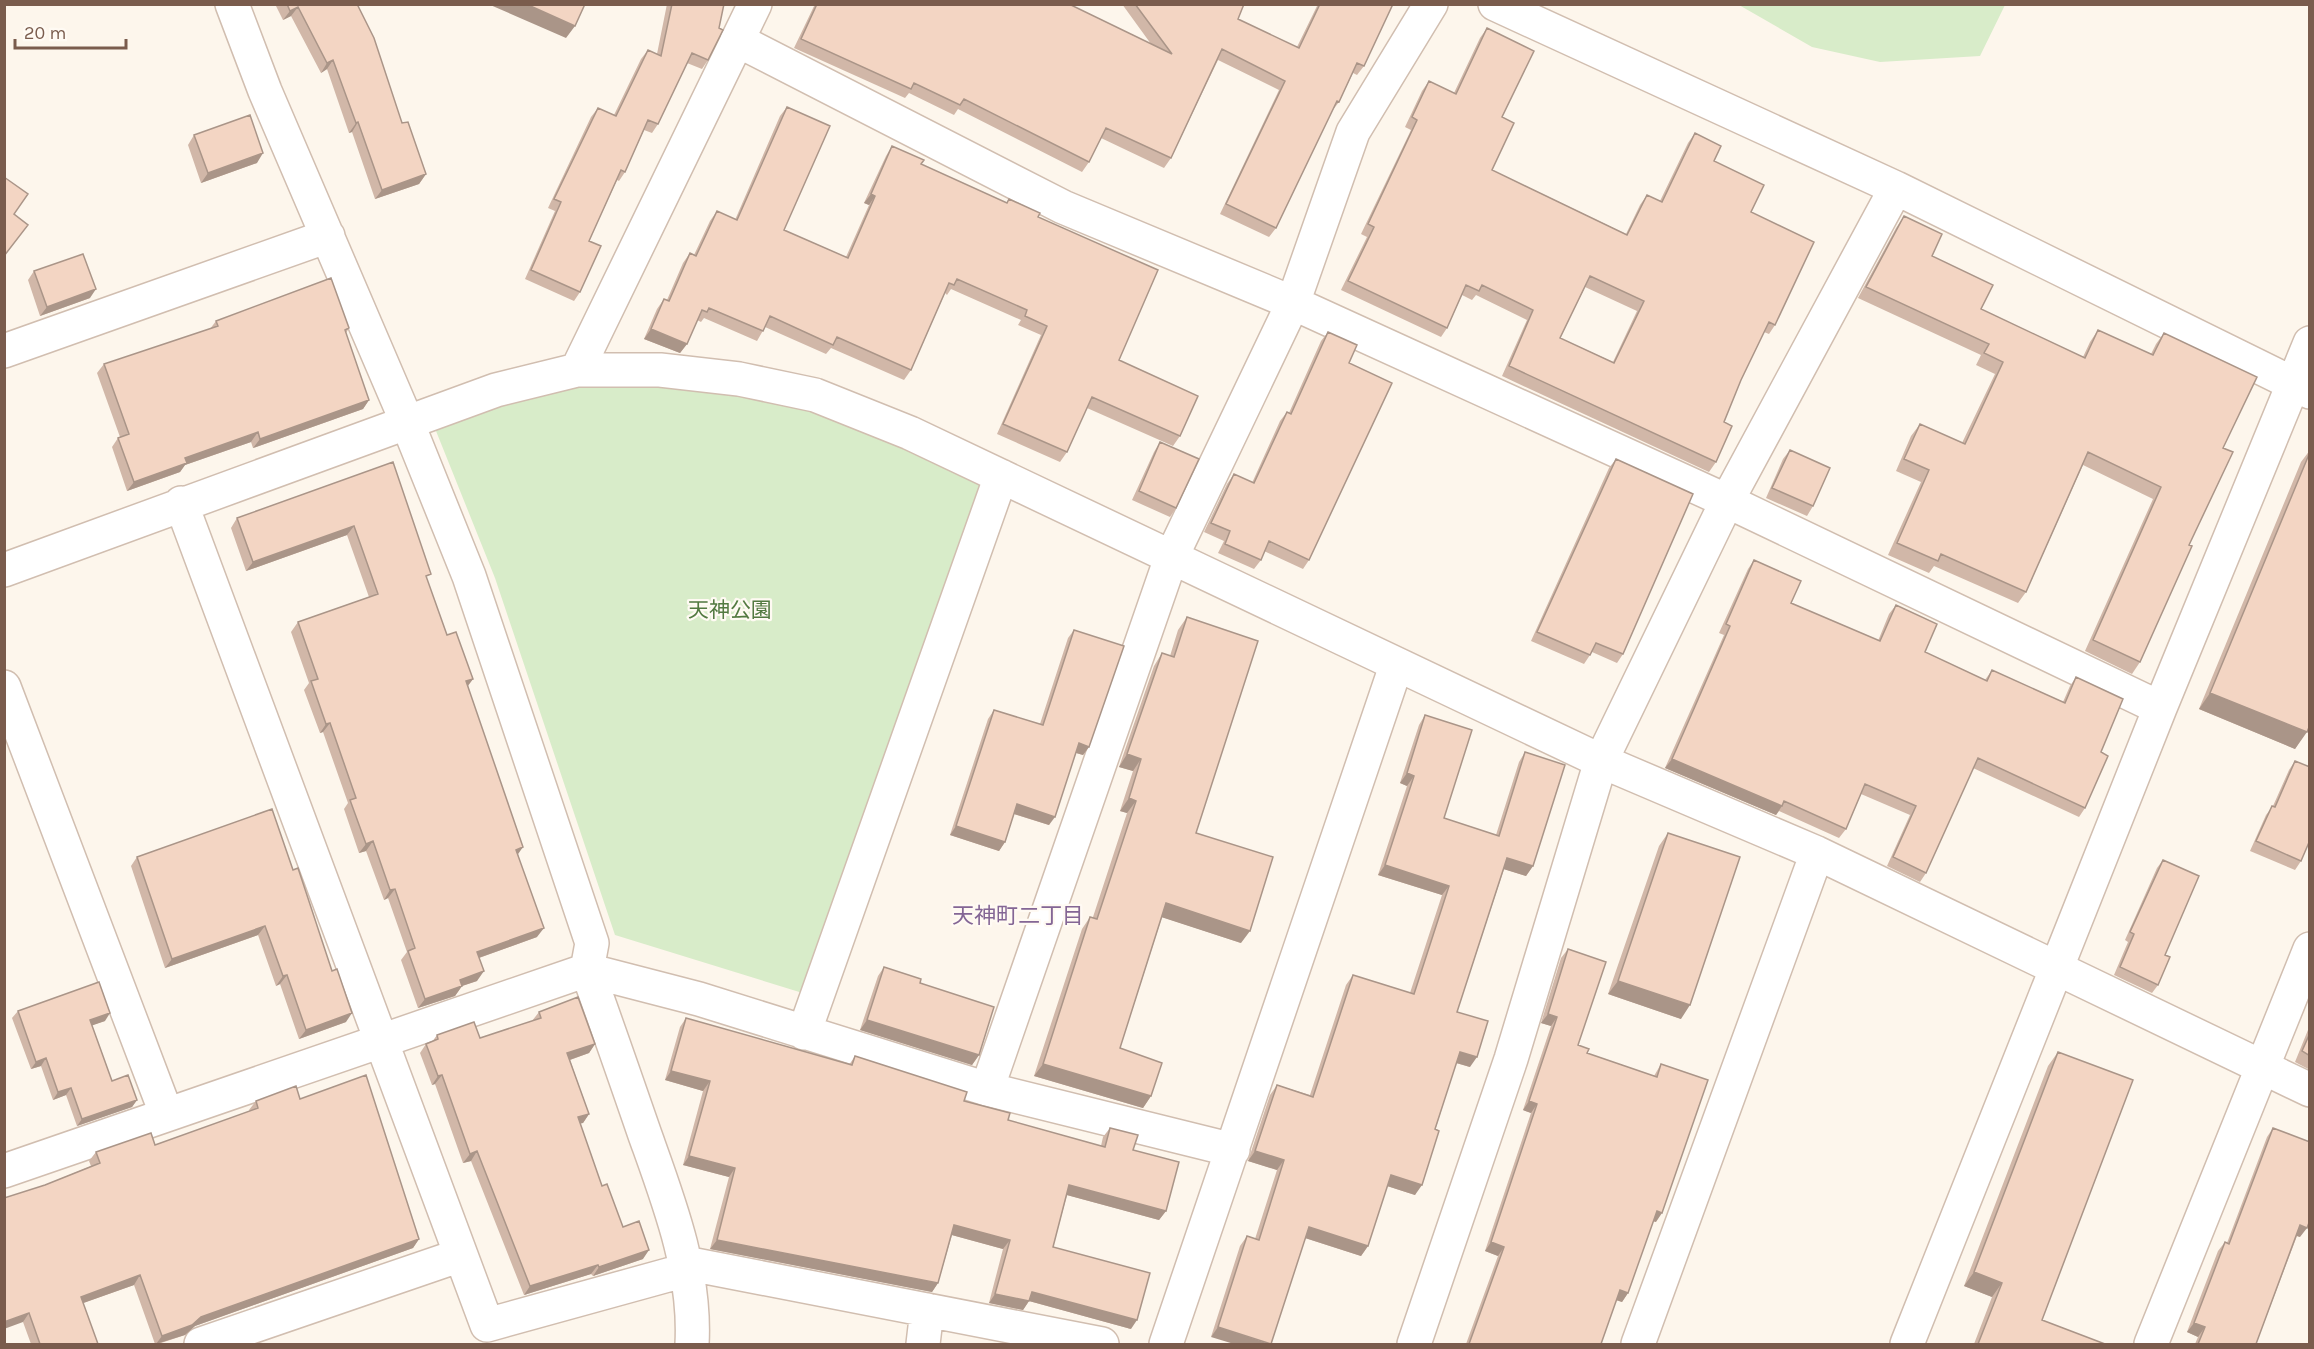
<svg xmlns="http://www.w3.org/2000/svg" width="2314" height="1349" font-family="Karla,'Noto Sans JP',sans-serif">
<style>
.green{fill:#d8ecc9}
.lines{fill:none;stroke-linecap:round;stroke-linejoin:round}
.minor-casing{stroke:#d1beb0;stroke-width:36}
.minor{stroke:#fff;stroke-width:33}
.wall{fill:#d1b7a8;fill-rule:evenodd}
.shaded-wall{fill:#aa9588}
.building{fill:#f3d5c3;stroke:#aa9588;stroke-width:1.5;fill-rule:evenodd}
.labels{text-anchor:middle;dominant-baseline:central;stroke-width:4.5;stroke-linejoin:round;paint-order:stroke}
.park-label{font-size:21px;fill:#537a41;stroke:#fffaf3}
.neighbourhood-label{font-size:22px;fill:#846695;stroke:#fffaf3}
</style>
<rect width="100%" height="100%" fill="#fdf6ec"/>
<!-- green -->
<path class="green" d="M1739 5H2005L1980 56 1880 62 1812 47Z
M600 382C622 382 646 380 669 382 783 391 891 440 997 481L822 999 615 935 495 578 434 426 504 401Z"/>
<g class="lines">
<defs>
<path id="minor" d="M232 4 265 91 407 422 469 576 592 943 587 970C607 1025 626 1080 645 1135 669 1202 696 1272 692 1344
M1495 4 1896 188 2310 392
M737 40 1063 207 1293 303 1727 501 2160 708
M4 351 328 236
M577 370 755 4
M181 503 487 1325 686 1270
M4 570 496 390 577 370H660L739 379 815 395 910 433 1601 761 1817 853 2310 1090
M4 687 166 1113
M804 1033 1001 476
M987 1089 1171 558 1293 303 1353 132 1431 4
M4 1171 587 970 699 999 987 1089 1233 1150
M685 1263 1102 1344
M201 1344 461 1255
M923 1344 927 1310
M1166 1344 1396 666
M1414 1344 1511 1059 1601 761 1727 501 1896 188
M1638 1344 1817 853
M1907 1344 2160 708 2310 343
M2151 1344 2310 949"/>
</defs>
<!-- minor casing -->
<use href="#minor" class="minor-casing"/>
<!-- minor -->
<use href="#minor" class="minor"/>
</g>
<!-- wall -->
<path class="wall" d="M275 4H357L402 123 426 174 419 184 375 199 352 132 349 133 327 69 321 73 291 16 283 20Z
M667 4H724L708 60 702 69 687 63 658 124 652 133 644 130 625 172 619 181 617 180 589 241 580 292 574 301 525 279 555 211 548 208 591 117 598 108 614 115 641 59 648 50 657 54Z
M815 4H1069L1151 44 1122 4H1244L1238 19 1297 47 1318 4H1393L1364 66 1357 75 1353 73 1339 102 1332 111 1276 228 1269 237 1220 214 1279 90 1218 60 1171 158 1164 168 1101 138 1089 162 1082 172 958 109 954 115 909 93 905 98 794 48Z
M1487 28 1502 117 1492 170 1626 234 1640 205 1647 195 1660 201 1688 143 1695 133 1751 212 1775 325 1769 334 1764 332 1741 380 1724 422 1716 462 1709 472 1502 376 1527 320 1476 295 1472 300 1462 295 1447 328 1441 337 1341 290 1367 237 1361 234 1411 130 1405 127 1422 91 1429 81 1454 93 1480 38ZM1585 287 1637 311 1613 362 1560 338Z
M787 107 784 230 846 257 869 205 864 203 886 156 892 146 921 164 1006 203 1009 199 1038 217 1119 360 1180 436 1173 446 1087 408 1067 452 1060 462 997 434 1041 335 1018 325 1021 320 951 289 947 295 945 293 911 370 904 380 831 348 826 354 765 327 757 341 704 318 701 322 697 320 687 344 680 353 644 339 657 309 664 299 667 300 683 263 690 253 694 255 710 221 717 211 735 220 780 116Z
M194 135 257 163 201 183 188 145Z
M1904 216 1932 256 1981 309 2083 357 2090 342 2098 330 2151 354 2156 344 2164 333 2223 448 2189 545 2140 662 2132 674 2085 651 2153 499 2083 465 2026 592 2018 603 1934 566 1929 573 1888 555 1921 482 1896 471 1911 436 1920 424 1962 443 1995 374 1976 365 1981 355 1858 298 1896 228Z
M34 271 90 298 40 316 28 280Z
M216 321 349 328 346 333 369 400 363 409 253 448 251 442 185 465 180 472 127 491 112 447 118 438 120 437 97 373 104 364 210 329Z
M1328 332 1349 363 1309 560 1303 569 1264 551 1261 560 1254 569 1218 553 1224 541 1204 532 1227 484 1234 474 1252 483 1280 421 1287 412 1289 413 1321 341Z
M1160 442 1176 508 1170 517 1132 500 1154 452Z
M1790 450 1813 506 1807 516 1766 498 1783 459Z
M2310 450V725L2295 749 2199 709 2301 462Z
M1616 459 1623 654 1617 663 1592 652 1584 664 1531 641 1609 468Z
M393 462 427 580 447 635 473 679 468 686 518 854 537 937 479 958 477 981 462 986 455 996 418 1008 401 960 407 952 388 898 384 900 366 851 359 853 344 809 348 803 323 732 320 733 304 690 309 683 291 632 298 622 369 597 347 535 246 571 231 528 237 518Z
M1754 560 1791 603 1878 641 1889 614 1896 605 1925 652 1985 680 1992 670 2063 702 2070 686 2076 677 2101 752 2085 808 2079 817 1973 768 1926 873 1920 882 1887 866 1910 815 1861 794 1846 829 1839 838 1779 811 1776 815 1665 768 1724 635 1719 633 1748 569Z
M1187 617 1196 833 1241 943 1162 917 1120 1048 1151 1096 1143 1108 1034 1076 1082 929 1090 917H1093L1127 813 1120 811 1133 771 1119 767 1154 666 1162 653 1170 656 1178 630Z
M1074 630 1089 747 1083 755 1076 753 1049 825 1014 814 1005 842 999 851 950 835 988 719 994 710 1040 724 1068 638Z
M1425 715 1444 818 1496 835 1519 762 1525 752 1533 866 1526 876 1504 869 1457 1012 1470 1067 1456 1063 1415 1195 1387 1186 1368 1246 1361 1256 1305 1238 1211 1337 1240 1246 1247 1236 1255 1239 1277 1170 1248 1161 1270 1095 1277 1085 1310 1095 1346 985 1353 975 1410 993 1442 895 1378 875 1407 786 1400 783 1419 725Z
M2295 761 2301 861 2295 870 2250 851 2266 815 2273 806 2289 770Z
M272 809 346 1022 299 1039 280 984 276 986 258 935 165 968 131 866 137 857Z
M1668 833 1681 1019 1608 994 1659 846Z
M2163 860 2165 955 2158 985 2152 993 2114 975 2128 942 2125 940 2157 868Z
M1568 949 1578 1045 1587 1053 1654 1076 1661 1064 1656 1222 1653 1221 1628 1293 1622 1302 1616 1300 1601 1344H1466L1498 1256 1485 1251 1531 1113 1523 1110 1551 1026 1541 1023 1561 958Z
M884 967 920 983 979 1055 972 1065 860 1030 878 976Z
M18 1011 105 1021 92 1025 112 1081 137 1100 132 1107 77 1126 66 1095 53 1100 41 1066 31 1069 12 1018Z
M539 1012 595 1044 589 1053 570 1060 589 1114 583 1123H580L602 1186 623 1227 643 1259 593 1276 591 1274 524 1295 471 1161 463 1163 435 1084 432 1085 420 1053 426 1044 432 1042 437 1035 480 1038 532 1021Z
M686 1018 849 1065 855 1056 1008 1120 1101 1146 1103 1137 1110 1128 1133 1150 1166 1211 1159 1220 1067 1195 1053 1247 1131 1329 1029 1301 1023 1310 989 1303 1003 1249 952 1235 938 1283 932 1292 710 1249 729 1177 683 1165 703 1091 665 1080 680 1027Z
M2310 1025V1070L2295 1062Z
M2058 1052 2042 1320 2105 1344H1974L1992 1297 1964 1286 2048 1066Z
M300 1099 419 1239 413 1248 195 1326 185 1335 158 1344H155L134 1285 83 1303 98 1344H31L23 1322 45 1185 91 1166 89 1161 96 1152 155 1145 250 1112 249 1110 256 1101Z
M2273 1128 2300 1237 2297 1236 2256 1344H2195L2198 1337 2187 1332 2218 1251 2225 1242 2227 1243 2267 1137Z"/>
<!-- shaded-wall -->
<path class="shaded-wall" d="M488 4H526L575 26 566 38Z
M298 7 291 16 283 20 290 11Z
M333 60 327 69 321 73 327 63Z
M358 122 352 132 349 133 356 123Z
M263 153 257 163 201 183 208 173Z
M426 174 419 184 375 199 382 190Z
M871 194 875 196 869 205 864 203Z
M96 289 90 298 40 316 47 307Z
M651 329 687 344 680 353 644 339Z
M369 400 363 409 253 448 260 439Z
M258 432 251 442 185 465 180 472 127 491 134 482 185 458Z
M354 526 347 535 246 571 253 562Z
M473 679 466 688V681Z
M2210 693 2307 732 2295 749 2199 709Z
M330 723 323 732 320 733 326 724Z
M1079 743 1089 747 1083 755 1073 752Z
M1127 754 1141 759 1133 771 1119 767Z
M1672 759 1782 806 1776 815 1665 768Z
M1407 773 1414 776 1407 786 1400 783Z
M1129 798 1136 801 1127 813 1120 811Z
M1017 804 1055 817 1049 825 1011 813Z
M956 826 1005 842 999 851 950 835Z
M373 841 366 851 359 853 366 844Z
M523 847 516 857V850Z
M1507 858 1533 866 1526 876 1500 868Z
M1385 865 1449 886 1442 895 1378 875Z
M395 889 388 898 384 900 390 890Z
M1166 903 1250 931 1241 943 1158 916Z
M265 926 258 935 165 968 172 959Z
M544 928 537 937 470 961 477 952Z
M484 971 477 981 453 989 460 980Z
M287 975 280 984 276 986 283 976Z
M1618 981 1690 1005 1681 1019 1608 994Z
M462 986 455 996 418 1008 425 999Z
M110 1013 105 1021 85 1028 90 1020Z
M352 1013 346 1022 299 1039 306 1030Z
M1548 1014 1557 1017 1551 1026 1541 1023Z
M867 1020 979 1055 972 1065 860 1030Z
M595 1044 589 1053 561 1063 567 1053Z
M1460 1052 1477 1057 1470 1067 1453 1062Z
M46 1058 41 1066 31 1069 36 1062Z
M1043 1064 1151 1096 1143 1108 1034 1076Z
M671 1071 710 1081 703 1091 665 1080Z
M442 1075 435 1084 432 1085 438 1076Z
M71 1088 66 1095 53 1100 58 1092Z
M137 1100 132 1107 77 1126 82 1119Z
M1529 1101 1537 1104 1531 1113 1523 1110Z
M589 1114 583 1123 572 1126 578 1117Z
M477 1151 471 1161 463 1163 470 1154Z
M1255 1151 1284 1160 1277 1170 1248 1161Z
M689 1156 735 1168 729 1177 683 1165Z
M1391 1175 1422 1185 1415 1195 1384 1185Z
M1069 1185 1166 1211 1159 1220 1063 1194Z
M1657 1211 1662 1213 1656 1222 1650 1220Z
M954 1225 1010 1240 1003 1249 948 1234Z
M2300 1225 2307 1228 2300 1237 2294 1235Z
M1309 1227 1368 1246 1361 1256 1302 1237Z
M419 1239 413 1248 195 1326 185 1335 156 1344 162 1336 201 1317Z
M717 1240 938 1283 932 1292 710 1249Z
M1491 1242 1504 1247 1498 1256 1485 1251Z
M649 1250 643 1259 593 1276 599 1267Z
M598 1265 591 1274 524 1295 530 1286Z
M1974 1272 2002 1283 1992 1297 1964 1286Z
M140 1275 134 1285 75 1306 81 1297Z
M1620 1290 1628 1293 1622 1302 1613 1299Z
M1032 1292 1137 1320 1131 1329 1029 1301 1023 1310 989 1303 995 1294Z
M29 1313 23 1322 4 1329V1322Z
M2194 1323 2205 1327 2198 1337 2187 1332Z
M1218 1327 1270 1344H1234L1211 1337Z"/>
<!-- building -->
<path class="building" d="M287 4H357L374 38 402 123 408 122 426 174 382 190 358 122 356 123 333 60 327 63 298 7 290 11Z
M526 4H585L575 26Z
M672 4H724L719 28 723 30 708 60 692 53 658 124 648 120 625 172 621 170 589 241 601 246 580 292 531 270 561 202 554 199 598 108 616 116 648 50 661 56Z
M817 4H1069L1172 54 1135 4H1244L1238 19 1299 48 1320 4H1393L1364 66 1357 63 1339 102 1337 101 1276 228 1226 204 1285 81 1222 49 1171 158 1106 128 1089 162 964 99 960 105 914 83 911 89 801 39Z
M1487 28 1534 51 1502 117 1514 123 1492 170 1627 235 1647 195 1662 202 1695 133 1721 146 1714 161 1764 185 1751 212 1814 242 1775 325 1769 322 1741 380 1724 422 1732 426 1716 462 1509 366 1533 310 1482 285 1479 291 1466 285 1447 328 1348 281 1374 227 1368 224 1417 120 1412 117 1429 81 1456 94ZM1590 276 1644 301 1614 363 1560 338Z
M787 107 830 126 784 230 848 258 875 196 871 194 892 146 924 160 921 164 1007 203 1009 199 1040 213 1038 217 1158 270 1119 360 1198 396 1180 436 1092 397 1067 452 1003 424 1047 326 1025 316 1027 310 957 279 954 285 949 283 911 370 837 337 833 345 770 316 763 331 709 308 707 312 702 310 687 344 651 329 664 299 669 301 690 253 696 256 717 211 737 220Z
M250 115 263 153 208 173 194 135Z
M4 177 28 194 14 214 28 225 4 256Z
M1904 216 1942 234 1932 256 1993 285 1981 309 2085 358 2098 330 2153 355 2164 333 2257 377 2223 448 2233 452 2189 545 2192 546 2140 662 2093 640 2161 487 2088 452 2026 592 1941 554 1938 561 1897 543 1929 470 1904 459 1920 424 1965 444 2003 362 1984 353 1989 344 1866 287Z
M83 254 96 289 47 307 34 271Z
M331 278 349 328 345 330 369 400 260 439 258 432 185 458 187 463 134 482 118 438 129 434 104 364 218 326 216 321Z
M1328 332 1357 345 1349 363 1392 383 1309 560 1269 541 1261 560 1225 544 1230 531 1211 523 1234 474 1254 483 1287 412 1291 414Z
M1160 442 1199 459 1176 508 1139 491Z
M1790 450 1830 468 1813 506 1772 488Z
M2310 452V725L2307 732 2210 693Z
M1616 459 1693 494 1623 654 1596 643 1590 655 1537 632Z
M393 462 431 574 426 576 447 635 456 632 473 679 466 681 523 847 516 850 544 928 477 952 484 971 460 980 462 986 425 999 408 951 415 948 395 889 390 890 373 841 366 844 350 800 356 798 330 723 326 724 311 681 318 679 298 622 378 594 354 526 253 562 237 518Z
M1754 560 1801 581 1791 603 1880 641 1896 605 1937 624 1925 652 1987 681 1992 670 2065 703 2076 677 2123 699 2101 752 2108 756 2085 808 1978 758 1926 873 1893 857 1916 806 1865 784 1846 829 1784 801 1782 806 1672 759 1730 626 1726 624Z
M1187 617 1258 641 1196 833 1273 857 1250 931 1166 903 1120 1048 1162 1063 1151 1096 1043 1064 1090 917 1097 919 1136 801 1129 798 1141 759 1127 754 1162 653 1174 657Z
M1074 630 1124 646 1089 747 1079 743 1055 817 1017 804 1005 842 956 826 994 710 1043 725Z
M1425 715 1472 730 1444 818 1499 836 1525 752 1565 765 1533 866 1507 858 1457 1012 1488 1021 1477 1057 1460 1052 1435 1129 1439 1131 1422 1185 1391 1175 1368 1246 1309 1227 1271 1344 1218 1327 1247 1236 1259 1240 1284 1160 1255 1151 1277 1085 1313 1097 1353 975 1414 994 1449 886 1385 865 1414 776 1407 773Z
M2295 761 2310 767V840L2301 861 2256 841 2272 806 2275 807Z
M272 809 293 870 298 868 332 971 337 969 352 1013 306 1030 287 975 283 976 265 926 172 959 137 857Z
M1668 833 1740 857 1690 1005 1618 981Z
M2163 860 2199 876 2165 955 2170 957 2158 985 2120 967 2134 934 2130 932Z
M1568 949 1606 962 1578 1045 1589 1049 1587 1053 1657 1077 1661 1064 1708 1080 1662 1213 1657 1211 1628 1293 1620 1290 1601 1344H1469L1504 1247 1491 1242 1537 1104 1529 1101 1557 1017 1548 1014Z
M884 967 921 979 920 983 994 1007 979 1055 867 1020Z
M99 982 110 1013 90 1020 112 1081 128 1075 137 1100 82 1119 71 1088 58 1092 46 1058 36 1062 18 1011Z
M578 997 595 1044 567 1053 589 1114 578 1117 602 1186 607 1184 623 1227 639 1221 649 1250 599 1267 598 1265 530 1286 477 1151 470 1154 442 1075 438 1076 426 1044 438 1039 437 1035 474 1022 480 1038 541 1018 539 1012Z
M686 1018 852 1065 855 1056 967 1092 964 1101 1010 1113 1008 1120 1105 1147 1110 1128 1138 1135 1133 1150 1179 1162 1166 1211 1069 1185 1053 1247 1150 1273 1137 1320 1032 1292 1029 1301 995 1294 1010 1240 954 1225 938 1283 717 1240 735 1168 689 1156 710 1081 671 1071Z
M2310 1033V1056L2302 1051Z
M2058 1052 2133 1080 2042 1320 2105 1344H1978L2002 1283 1974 1272Z
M366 1075 419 1239 201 1317 192 1325 162 1336 140 1275 81 1297 98 1344H40L29 1313 4 1322V1198L45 1185 100 1163 96 1152 151 1133 155 1145 258 1108 256 1101 296 1086 300 1099Z
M2273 1128 2310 1142V1220L2307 1228 2300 1225 2256 1344H2198L2205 1327 2194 1323 2225 1242 2229 1244Z"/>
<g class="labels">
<!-- park labels -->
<g class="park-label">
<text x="730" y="610">天神公園</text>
</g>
<!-- neighbourhood labels -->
<g class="neighbourhood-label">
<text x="1018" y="916">天神町二丁目</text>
</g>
</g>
<!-- border -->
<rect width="2314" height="1349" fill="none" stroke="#7a5c4d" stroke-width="12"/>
<!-- scale -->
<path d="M15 39v9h111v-9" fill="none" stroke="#7a5c4d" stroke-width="3"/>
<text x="24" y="39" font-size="18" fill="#7a5c4d" stroke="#fffaf3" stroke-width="4.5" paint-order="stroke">20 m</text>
</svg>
